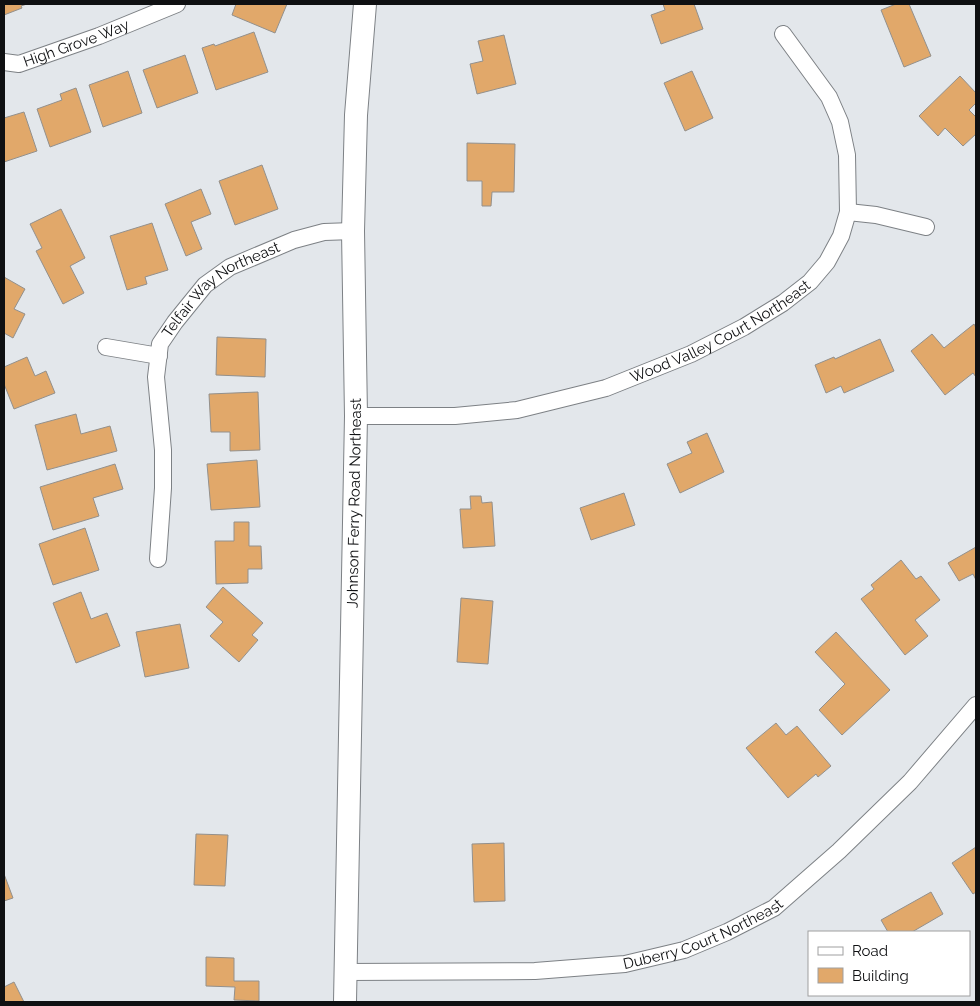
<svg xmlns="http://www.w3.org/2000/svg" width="980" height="1006" font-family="Raleway,sans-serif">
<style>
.building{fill:#e1a86a;stroke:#93908c}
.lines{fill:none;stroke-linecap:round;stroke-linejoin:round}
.street-casing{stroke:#7d8185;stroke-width:18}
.secondary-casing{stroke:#7d8185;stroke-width:24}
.street{stroke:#fff;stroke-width:16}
.secondary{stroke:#fff;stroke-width:22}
.labels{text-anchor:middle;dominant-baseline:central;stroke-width:4.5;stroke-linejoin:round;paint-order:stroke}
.street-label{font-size:15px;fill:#0f1012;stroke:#fff}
</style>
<rect width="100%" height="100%" fill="#e3e7eb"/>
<!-- building -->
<path class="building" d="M4 4H27L21 6 22 8 4 15Z
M236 4H287L275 33 232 15Z
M663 4H694L703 29 661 44 651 15 665 10Z
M896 4H909L931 56 904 67 881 10Z
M254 32 268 72 216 90 202 48 214 44 215 46Z
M504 35 516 84 477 94 470 64 483 61 478 41Z
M185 55 198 93 157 108 143 70Z
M128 71 142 113 103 127 89 85Z
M692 71 713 118 685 131 664 83Z
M960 76 976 93V103L969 110 976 117V134L963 146 945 128 938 136 919 116Z
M76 88 91 132 50 147 37 109 62 100 60 94Z
M24 112 37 151 4 162V118Z
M467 143 515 144 514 192H492L491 206H482V181H467Z
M262 165 278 209 235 225 219 181Z
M201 189 211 214 191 222 202 249 186 256 165 204Z
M61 209 85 258 70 266 84 293 63 304 36 251 42 248 30 224Z
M152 223 168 270 145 277 147 284 127 290 110 236Z
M4 277 25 289 14 309 25 314 13 338 4 333Z
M974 324 976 328V377L973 373 945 395 911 351 932 334 944 348Z
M217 337 266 339 265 377 216 375Z
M880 339 894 371 844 393 841 386 826 393 815 365 834 357 835 359Z
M27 357 35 376 46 371 55 393 14 409 4 384V367Z
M258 392 260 450 230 451V432H211L209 394Z
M76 414 81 434 110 426 117 451 47 470 35 425Z
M707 433 724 472 680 493 667 464 692 453 687 442Z
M257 460 260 507 211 510 207 464Z
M115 464 123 489 93 498 99 516 53 530 40 487Z
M624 493 635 525 591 540 580 508Z
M470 496H481L482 503 492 502 495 546 463 548 460 509H471Z
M234 522H249V546H261L262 569H248V583L216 584 215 541H234Z
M85 528 99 570 53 585 39 544Z
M976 547V580L973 574 959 581 948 563Z
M901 560 916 579 921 576 940 600 915 620 928 636 905 655 861 599 874 589 871 585Z
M223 587 263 623 252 635 258 640 239 662 210 636 223 622 206 607Z
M81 592 91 619 107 613 120 646 76 663 53 603Z
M461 598 493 601 488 664 457 662Z
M180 624 189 668 145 677 136 632Z
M836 632 890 690 842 735 819 710 845 684 815 652Z
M776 723 786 735 797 726 831 766 818 777 816 774 788 798 746 748Z
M196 834 228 835 225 886 194 885Z
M504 843 505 901 474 902 472 844Z
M976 847V892L973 894 952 863Z
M4 874 13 898 4 901Z
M931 892 943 914 912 932H888L881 920Z
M206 957 234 958V981H259V1001L234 1000 235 987 206 986Z
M14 982 24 1002H4V987Z"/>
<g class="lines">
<defs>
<g id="street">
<path id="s1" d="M4 62 19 64 99 36 177 4"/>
<path d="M848 212 876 215 926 227"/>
<path d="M106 347 159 356"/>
<path id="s2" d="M356 416H455L517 410 606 388 691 354 744 327 783 303 810 282 827 262 841 236 848 212 847 155 840 122 829 97 783 34"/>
<path id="s3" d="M158 559 163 488V450L156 377 160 344 175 322 205 285 230 267 294 240 324 232 353 231"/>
<path id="s4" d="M345 972 535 971 625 964 684 950 727 932 774 908 839 851 910 782 976 705"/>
</g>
<g id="secondary">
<path id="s5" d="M345 1002 356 416 353 231 356 115 365 4"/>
</g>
</defs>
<!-- street casing -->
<use href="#street" class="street-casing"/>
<!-- secondary casing -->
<use href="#secondary" class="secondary-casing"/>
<!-- street -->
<use href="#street" class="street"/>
<!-- secondary -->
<use href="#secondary" class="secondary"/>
</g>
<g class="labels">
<!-- street labels -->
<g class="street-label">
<text stroke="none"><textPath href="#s1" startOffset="76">High Grove Way</textPath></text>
<text stroke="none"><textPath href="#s3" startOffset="300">Telfair Way Northeast</textPath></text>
<text stroke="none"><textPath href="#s2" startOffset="381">Wood Valley Court Northeast</textPath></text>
<text stroke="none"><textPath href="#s5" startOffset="499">Johnson Ferry Road Northeast</textPath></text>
<text stroke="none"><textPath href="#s4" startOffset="364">Duberry Court Northeast</textPath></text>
</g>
</g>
<!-- border -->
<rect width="980" height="1006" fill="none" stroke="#0f1012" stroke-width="10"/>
<!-- legend -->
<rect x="808" y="931" width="162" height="65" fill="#ffffff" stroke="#9f9fa0"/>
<rect x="818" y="947" width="25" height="8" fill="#ffffff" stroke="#9f9fa0"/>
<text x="852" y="956" font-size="15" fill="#0f1012">Road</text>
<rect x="818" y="968" width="25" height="15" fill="#e1a86a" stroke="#9f9fa0"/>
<text x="852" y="981" font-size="15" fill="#0f1012">Building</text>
</svg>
